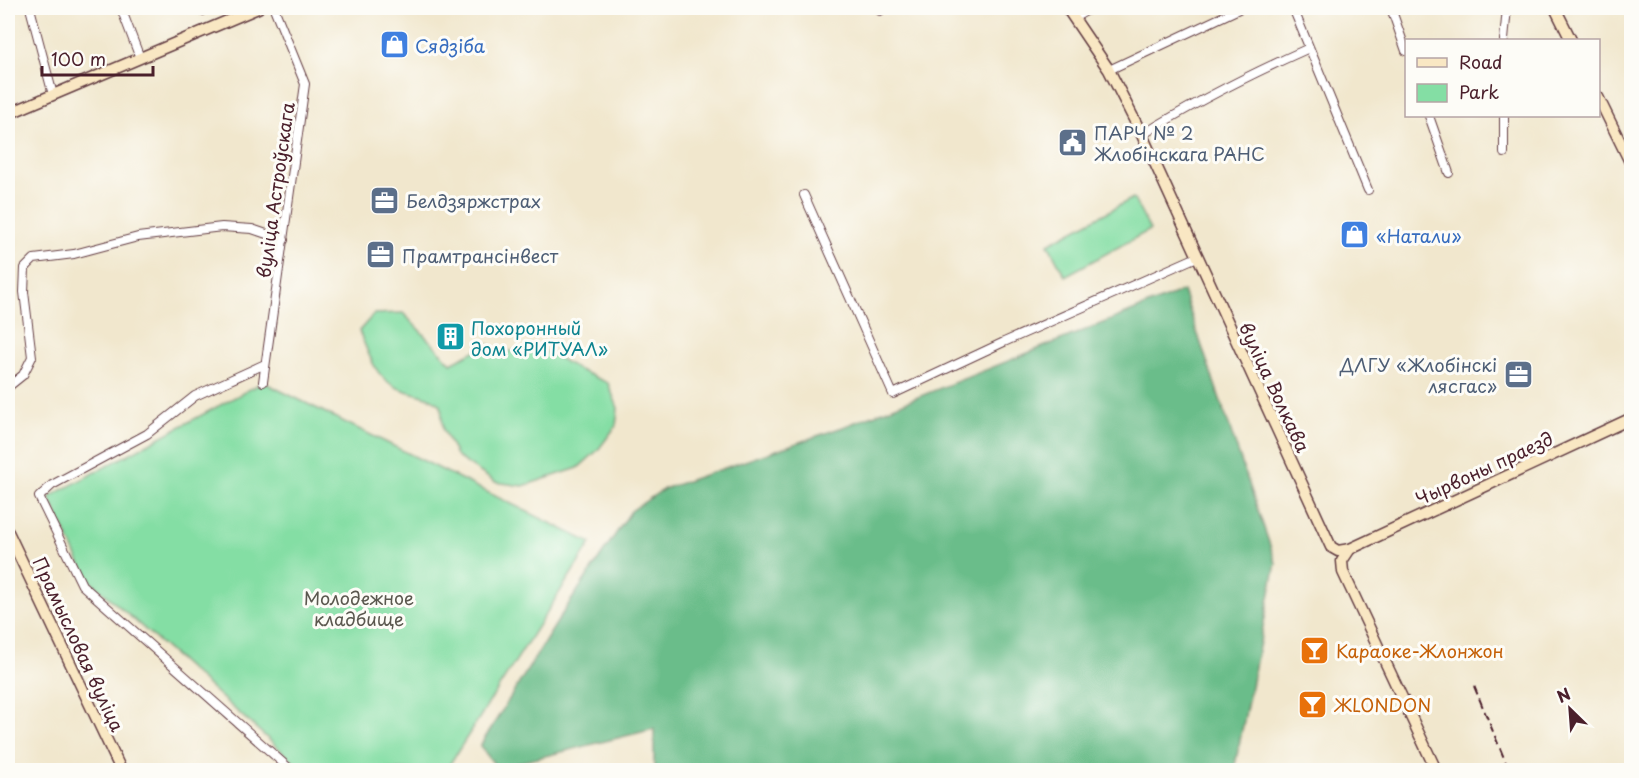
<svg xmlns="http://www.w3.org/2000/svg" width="1639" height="778" font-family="'Playpen Sans',sans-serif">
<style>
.green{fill:#84dea4;stroke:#677e68;stroke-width:1.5}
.forest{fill:#6bbd8a;stroke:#5a6e5a;stroke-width:1.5}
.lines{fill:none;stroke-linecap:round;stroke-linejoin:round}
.street-casing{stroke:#633d43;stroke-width:10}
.secondary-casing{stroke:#633d43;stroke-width:13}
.street{stroke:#fff;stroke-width:8}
.secondary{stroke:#f9e7c3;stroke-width:10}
.rail{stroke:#4a1f2b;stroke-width:2;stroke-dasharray:9 4.5;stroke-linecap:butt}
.labels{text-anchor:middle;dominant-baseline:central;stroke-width:6;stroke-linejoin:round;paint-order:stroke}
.shop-label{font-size:18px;fill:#366cbe;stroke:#fdfcf7;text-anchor:start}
.service-label{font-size:18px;fill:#4e5e75;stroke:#fdfcf7;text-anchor:start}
.street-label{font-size:18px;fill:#4a1f2b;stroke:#fdfcf7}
.culture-label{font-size:18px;fill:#0d838f;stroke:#fdfcf7;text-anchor:start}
.park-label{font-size:18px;fill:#5b584f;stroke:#fdfcf7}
.food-label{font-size:18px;fill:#c56008;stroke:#fdfcf7;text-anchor:start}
</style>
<rect width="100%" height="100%" fill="#fdfcf7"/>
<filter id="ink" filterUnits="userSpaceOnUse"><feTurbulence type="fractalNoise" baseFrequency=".0167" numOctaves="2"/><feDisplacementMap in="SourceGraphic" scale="12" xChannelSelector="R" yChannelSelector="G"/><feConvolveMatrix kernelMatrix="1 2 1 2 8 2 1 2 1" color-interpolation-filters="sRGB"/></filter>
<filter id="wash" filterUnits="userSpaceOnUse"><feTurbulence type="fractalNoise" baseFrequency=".008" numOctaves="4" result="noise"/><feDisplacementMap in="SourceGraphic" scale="24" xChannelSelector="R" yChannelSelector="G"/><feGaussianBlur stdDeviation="1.35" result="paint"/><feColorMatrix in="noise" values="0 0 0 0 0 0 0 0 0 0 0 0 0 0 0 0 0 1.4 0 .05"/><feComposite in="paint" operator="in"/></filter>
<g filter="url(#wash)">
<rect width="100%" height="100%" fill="#f1e7cd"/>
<!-- green -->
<path class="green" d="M1133 198 1150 230 1065 276 1048 244Z
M403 313 451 363 488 344 501 351 549 352 577 369 608 383 618 408 616 426 598 450 578 468 523 486 495 482 457 457 443 429 441 405C430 396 420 395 406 391 375 382 371 358 359 331L374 314Z
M263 382 591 543 446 770H303L87 578 49 497Z"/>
<!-- forest -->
<path class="forest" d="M1183 291 1276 563 1234 770H654V729L497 768 480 746 564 611 631 511 664 489 843 427Z"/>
</g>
<g filter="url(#ink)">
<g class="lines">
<defs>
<path id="street" d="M30 8 53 95
M121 8 140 58
M202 8 203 11
M1293 8 1368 190
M1391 8 1406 51
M880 11 884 8
M1074 18 1091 8
M1504 40 1507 8
M1109 70 1241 8
M1429 116 1449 173
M1504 116V153
M1142 135C1195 102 1251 74 1309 48
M804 195 893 394 1004 342 1197 257
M265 364 195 396 147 434 52 485 39 497 82 585 291 770
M263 382 305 84 274 8
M8 387 23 375 32 357 24 292 25 268 34 259 74 254 138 237 222 227 252 229 284 240"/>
<path id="secondary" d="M1067 8 1109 70 1142 135 1331 547 1338 551 1350 549 1632 418
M1555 8 1571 40
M1598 97 1632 166
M8 114 258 8
M8 532 121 770
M1350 549 1342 561 1343 572 1436 770"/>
</defs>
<!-- street casing -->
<use href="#street" class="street-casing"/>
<!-- secondary casing -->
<use href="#secondary" class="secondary-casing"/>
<!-- street -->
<use href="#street" class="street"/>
<!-- secondary -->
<use href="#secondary" class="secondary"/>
<!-- rail -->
<path class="rail" d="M1474 686 1509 770"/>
</g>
</g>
<!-- icons -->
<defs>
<symbol id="shop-square" viewBox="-11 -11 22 22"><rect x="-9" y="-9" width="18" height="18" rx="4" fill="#3f7fe0" stroke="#fdfcf7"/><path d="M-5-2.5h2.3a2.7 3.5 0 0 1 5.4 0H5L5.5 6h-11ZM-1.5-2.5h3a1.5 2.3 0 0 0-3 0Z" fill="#fff"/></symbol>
<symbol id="civic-square" viewBox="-11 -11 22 22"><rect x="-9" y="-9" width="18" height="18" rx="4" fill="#5c6f8a" stroke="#fdfcf7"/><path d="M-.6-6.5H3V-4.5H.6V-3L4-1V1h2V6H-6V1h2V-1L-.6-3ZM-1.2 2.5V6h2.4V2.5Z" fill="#fff"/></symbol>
<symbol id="office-square" viewBox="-11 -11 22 22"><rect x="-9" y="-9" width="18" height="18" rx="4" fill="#5c6f8a" stroke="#fdfcf7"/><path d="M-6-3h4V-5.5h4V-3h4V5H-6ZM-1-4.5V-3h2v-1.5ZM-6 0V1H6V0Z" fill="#fff"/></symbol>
<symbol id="building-square" viewBox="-11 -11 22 22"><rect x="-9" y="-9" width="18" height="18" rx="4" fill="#0f9aa8" stroke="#fdfcf7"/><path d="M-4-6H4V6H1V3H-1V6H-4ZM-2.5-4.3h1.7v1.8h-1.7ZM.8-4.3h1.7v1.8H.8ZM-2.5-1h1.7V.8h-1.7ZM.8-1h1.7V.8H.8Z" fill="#fff"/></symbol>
<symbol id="bar-square" viewBox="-11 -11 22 22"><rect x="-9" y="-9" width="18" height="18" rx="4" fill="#e8710a" stroke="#fdfcf7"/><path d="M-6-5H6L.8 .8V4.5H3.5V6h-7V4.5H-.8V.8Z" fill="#fff"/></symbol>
</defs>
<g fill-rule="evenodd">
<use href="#shop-square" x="378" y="28" width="33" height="33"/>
<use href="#civic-square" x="1056" y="126" width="33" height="33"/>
<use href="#office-square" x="368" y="184" width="33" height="33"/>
<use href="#shop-square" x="1338" y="218" width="33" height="33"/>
<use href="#office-square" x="364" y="238" width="33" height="33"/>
<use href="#building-square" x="434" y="320" width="33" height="33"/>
<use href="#office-square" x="1502" y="358" width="33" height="33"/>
<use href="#bar-square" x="1298" y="634" width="33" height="33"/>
<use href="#bar-square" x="1296" y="688" width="33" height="33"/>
</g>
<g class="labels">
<!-- shop labels -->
<g class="shop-label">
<text x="415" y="45">Сядзіба</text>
<text x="1376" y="235">«Натали»</text>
</g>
<!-- service labels -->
<g class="service-label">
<text x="1094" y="132">ПАРЧ № 2<tspan x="1094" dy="21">Жлобінскага РАНС</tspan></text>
<text x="406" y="200">Белдзяржстрах</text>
<text x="402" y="255">Прамтрансінвест</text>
<text x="1497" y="364" text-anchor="end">ДЛГУ «Жлобінскі<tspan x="1497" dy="21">лясгас»</tspan></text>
</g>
<!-- street labels -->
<g class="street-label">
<text transform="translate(275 190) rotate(-82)">вуліца Астроўскага</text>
<text transform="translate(1275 387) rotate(65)">вуліца Волкава</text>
<text transform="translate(1484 468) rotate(-25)">Чырвоны праезд</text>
<text transform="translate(79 644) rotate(65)">Прамысловая вуліца</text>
</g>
<!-- culture labels -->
<g class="culture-label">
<text x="471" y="327">Похоронный<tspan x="471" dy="21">дом «РИТУАЛ»</tspan></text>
</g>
<!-- park labels -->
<g class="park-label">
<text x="359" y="597">Молодежное<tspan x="359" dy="21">кладбище</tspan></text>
</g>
<!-- food labels -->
<g class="food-label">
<text x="1336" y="650">Караоке-Жлонжон</text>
<text x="1334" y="704">ЖLONDON</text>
</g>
</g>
<!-- margin -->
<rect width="1639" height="778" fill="none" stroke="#fdfcf7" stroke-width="30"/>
<!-- legend -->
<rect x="1405" y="39" width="195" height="78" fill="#fdfcf7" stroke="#b5a4a5" stroke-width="1.5"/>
<rect x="1417" y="58" width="30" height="9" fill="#f9e7c3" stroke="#b5a4a5" stroke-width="1.5"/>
<text x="1459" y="69" font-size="18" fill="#4a1f2b">Road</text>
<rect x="1417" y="84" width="30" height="18" fill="#84dea4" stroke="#b5a4a5" stroke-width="1.5"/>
<text x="1459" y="99" font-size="18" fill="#4a1f2b">Park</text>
<!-- north arrow -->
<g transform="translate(1570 709) rotate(335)" stroke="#fdfcf7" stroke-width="4.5" paint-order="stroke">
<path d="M0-4.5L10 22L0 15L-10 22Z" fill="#4a1f2b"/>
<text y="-9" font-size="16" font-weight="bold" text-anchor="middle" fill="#4a1f2b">N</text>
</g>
<!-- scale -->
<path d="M42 66v9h111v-9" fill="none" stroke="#4a1f2b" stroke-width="3"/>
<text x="51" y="66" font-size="18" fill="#4a1f2b" stroke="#fdfcf7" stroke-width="4.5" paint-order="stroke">100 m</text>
</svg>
